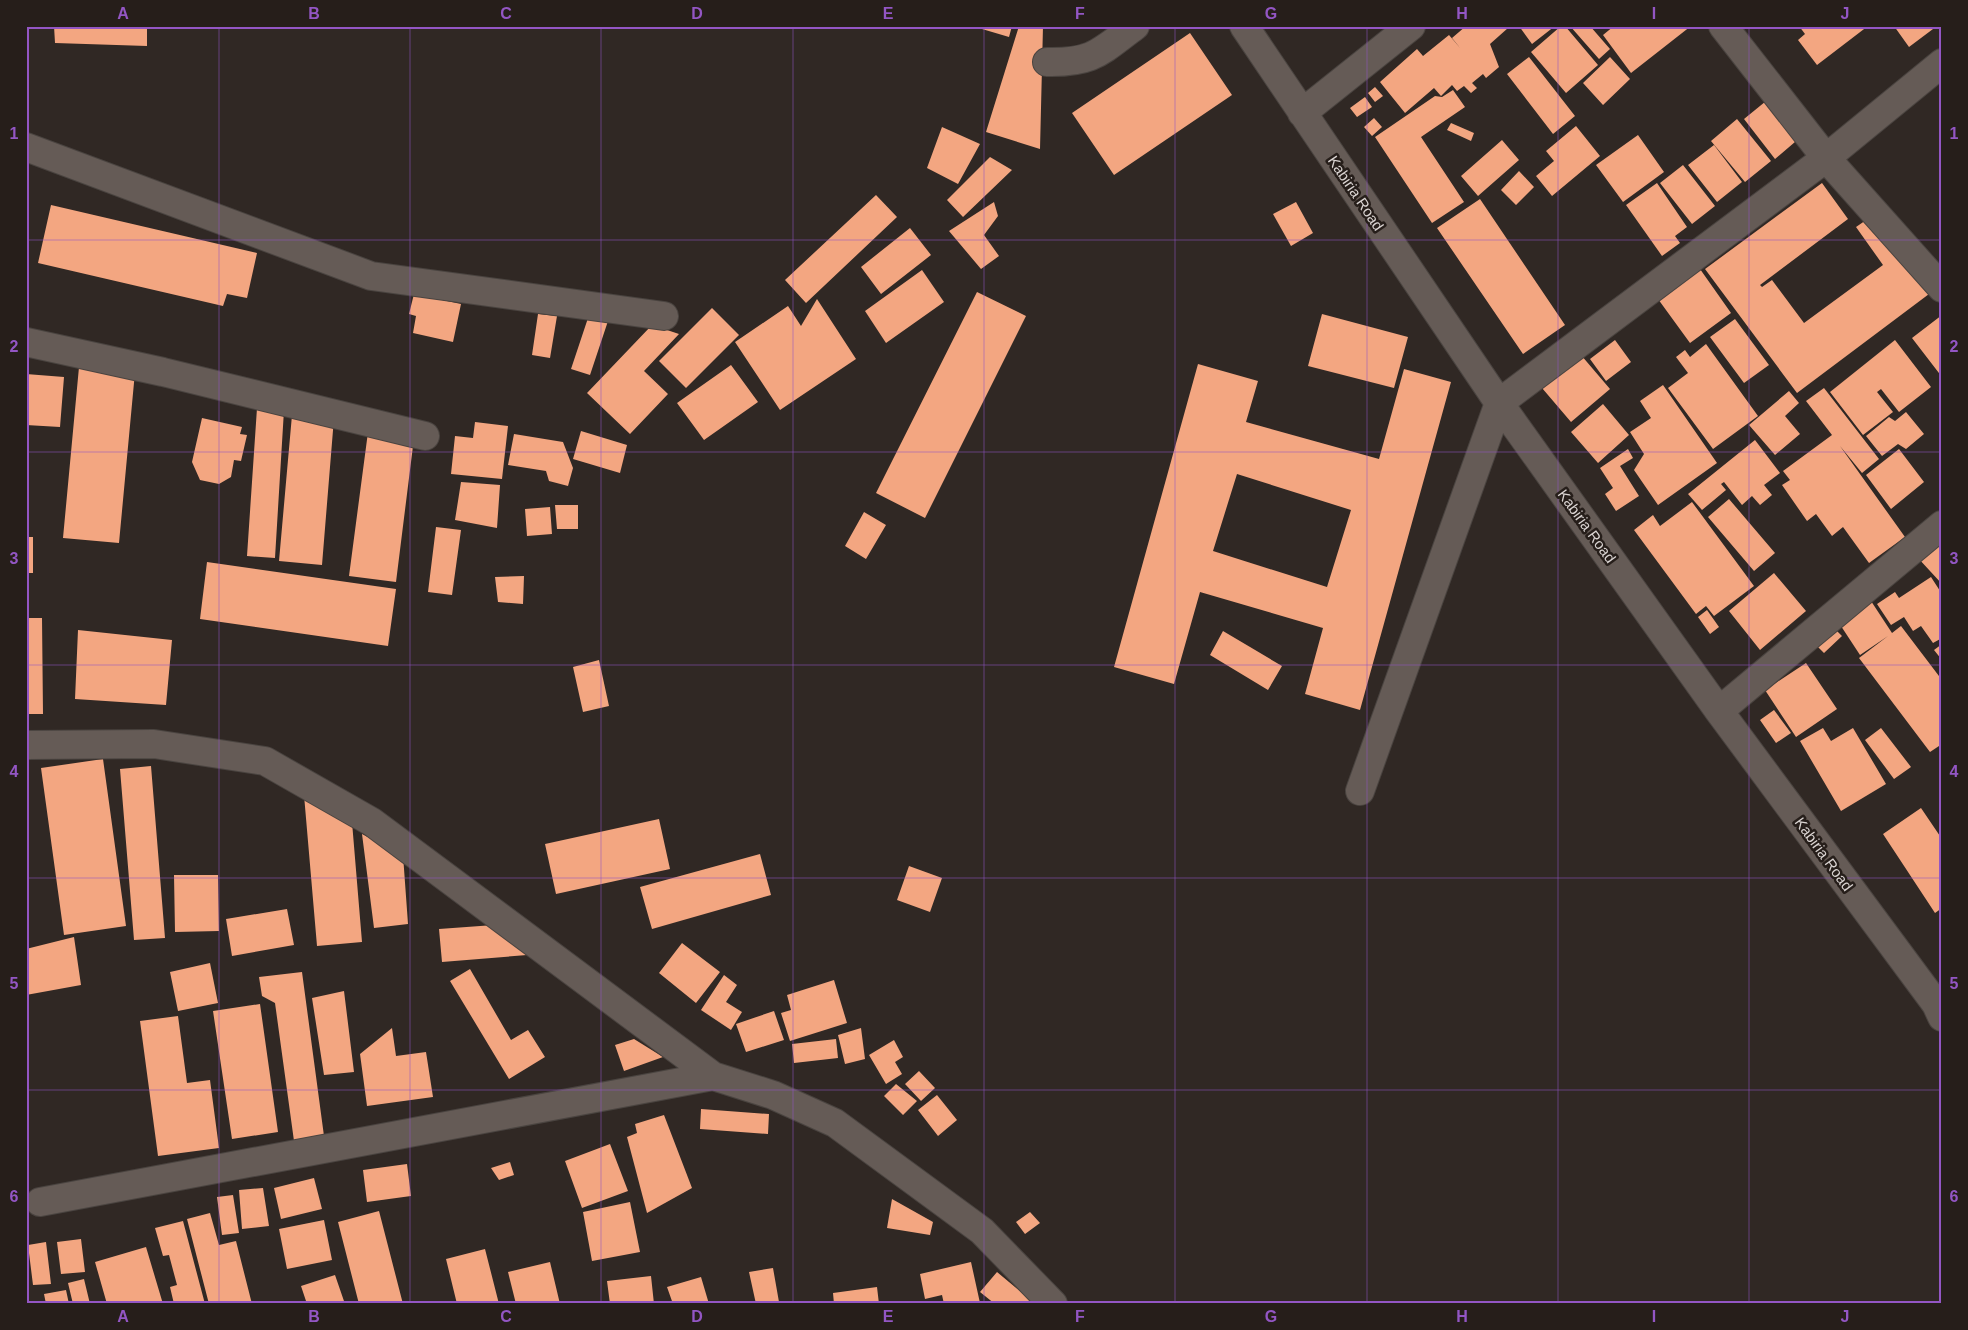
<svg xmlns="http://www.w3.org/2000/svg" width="1968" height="1330" font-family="Helvetica,sans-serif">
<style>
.building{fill:#f3a681;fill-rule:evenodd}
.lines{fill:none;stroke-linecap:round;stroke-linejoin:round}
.minor-casing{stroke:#4a4440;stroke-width:30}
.minor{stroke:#655b56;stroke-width:28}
.grid{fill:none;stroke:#9356c4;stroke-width:1;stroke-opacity:0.55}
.labels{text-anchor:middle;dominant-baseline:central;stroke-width:5;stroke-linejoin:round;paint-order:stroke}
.street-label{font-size:15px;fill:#dad4d2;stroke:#261e1a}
.neatline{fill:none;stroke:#9356c4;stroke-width:2}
.grid-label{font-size:16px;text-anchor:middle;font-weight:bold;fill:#9356c4}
</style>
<rect width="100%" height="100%" fill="#302824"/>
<!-- building -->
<path class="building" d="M54 26H147V46L55 43Z
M983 26H1012L1009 37 982 29Z
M1019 26H1043L1040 149 986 132Z
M1466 26H1506L1508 28 1490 44 1499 67 1486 78 1483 74 1472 83 1477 88 1471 93 1464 86 1457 91 1452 85 1441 96 1434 88 1405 113 1380 82 1417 49 1423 56 1449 35 1461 49 1452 38Z
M1519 26H1555L1532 44Z
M1561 26H1565L1598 65 1566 93 1531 52Z
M1570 26H1590L1610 49 1599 59Z
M1614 26H1691L1631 73 1603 35Z
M1799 26H1868L1817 65 1798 40 1805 34Z
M1894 26H1937L1909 47Z
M1190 33 1232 95 1114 175 1072 113Z
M1529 57 1575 116 1553 134 1507 74Z
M1610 57 1630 79 1603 105 1583 83Z
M1375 87 1383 96 1375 102 1368 93Z
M1453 90 1465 107 1421 137 1464 202 1432 223 1375 137 1435 96 1442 97Z
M1365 97 1372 107 1357 117 1350 108Z
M1771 97 1802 136 1775 159 1744 119Z
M1374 118 1382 127 1372 136 1364 127Z
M1737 119 1771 161 1745 182 1711 141Z
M1451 123 1474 133 1471 141 1447 130Z
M1576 126 1600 156 1552 196 1536 176 1554 161 1546 151Z
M942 127 980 144 958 184 927 168Z
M1638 135 1664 172 1623 202 1596 165Z
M1502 140 1519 160 1478 196 1461 176Z
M1714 145 1742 182 1717 202 1688 165Z
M990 157 1012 170 963 217 947 200Z
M1683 165 1715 206 1692 224 1660 183Z
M1519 171 1534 187 1516 205 1501 190Z
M1657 183 1687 227 1675 236 1680 243 1662 256 1626 205Z
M1822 183 1848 219 1760 285 1762 287 1772 280 1804 323 1883 265 1856 227 1872 216 1929 294 1797 393 1705 269Z
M876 195 897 217 806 303 785 280Z
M1480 199 1565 325 1523 354 1437 228Z
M994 202 998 216 984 235 999 256 981 269 949 231Z
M1296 202 1313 233 1291 246 1273 214Z
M51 205 257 253 247 298 227 294 223 306 38 263Z
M910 228 931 255 881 294 861 267Z
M1700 269 1731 313 1690 343 1658 299Z
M922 270 944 302 886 343 865 311Z
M977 292 1026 316 925 518 876 493Z
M414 294 461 304 453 342 413 333 416 316 409 314Z
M817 299 856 359 780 410 735 342 788 306 801 326Z
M712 308 739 335 686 388 659 361Z
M538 314 557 316 550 358 532 355Z
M1322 314 1408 337 1394 388 1308 366Z
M589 315 608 321 590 375 571 369Z
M1942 315V377L1912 338Z
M1735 319 1769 365 1744 383 1710 337Z
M652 325 679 334 644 371 668 394 630 434 587 393Z
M1615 340 1631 362 1606 381 1590 359Z
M1895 340 1931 387 1899 412 1881 389 1877 392 1893 412 1863 435 1830 392Z
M1706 344 1758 416 1713 449 1668 388 1688 373 1676 357 1685 350 1690 357Z
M1581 355 1610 389 1571 422 1542 388Z
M1198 364 1258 381 1246 422 1379 459 1404 369 1451 382 1360 710 1305 694 1323 628 1200 592 1174 684 1114 667ZM1237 474 1351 510 1327 587 1213 551Z
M731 365 758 402 704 440 677 403Z
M79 367 135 372 119 543 63 538Z
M26 374 64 377 60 427 26 425Z
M1663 385 1717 463 1658 505 1634 470 1644 454 1630 432 1651 418 1640 401Z
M1824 388 1879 459 1862 473 1840 446 1905 537 1869 563 1843 527 1832 536 1816 514 1807 521 1782 485 1790 480 1783 471 1832 435 1806 401Z
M1789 391 1799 403 1785 416 1800 434 1775 455 1749 425Z
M1603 404 1629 435 1598 463 1571 432Z
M257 408 284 410 275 558 247 556Z
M1906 412 1924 434 1906 449 1898 444 1882 456 1866 436 1889 417 1895 421Z
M292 415 334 418 322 565 279 561Z
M202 418 242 427 240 434 247 435 241 461 234 460 231 477 219 484 200 480 192 462Z
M475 422 508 426 502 479 451 474 455 436 473 438Z
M581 431 627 445 620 473 573 459Z
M368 432 414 438 396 582 349 576Z
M514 434 563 442 573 468 568 486 549 481 546 471 508 465Z
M1755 440 1780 473 1764 485 1772 495 1760 505 1752 496 1742 505 1724 482 1721 484 1726 490 1702 510 1688 494Z
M1628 449 1633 458 1620 466 1639 496 1616 511 1605 494 1613 488 1600 468Z
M1899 449 1924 482 1891 509 1866 475Z
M461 482 500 485 497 528 455 520Z
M1729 499 1775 553 1754 571 1708 517Z
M1692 502 1754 586 1714 616 1706 606 1696 614 1634 530 1653 515 1660 526Z
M555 505H578V529H557Z
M550 507 552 534 527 536 525 509Z
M864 512 886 525 866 559 845 546Z
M436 527 461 530 452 595 428 592Z
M26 537H33V573H26Z
M1942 537V584L1918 558Z
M207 562 396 589 388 646 200 619Z
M1774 573 1806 611 1760 650 1729 611Z
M524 576 523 604 498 602 495 577Z
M1931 577 1942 594V638L1933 643 1921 626 1913 631 1904 617 1891 625 1877 604 1895 592 1899 598Z
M1871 601 1892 633 1901 626 1942 680V744L1930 752 1859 658 1888 636 1860 655 1839 623Z
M1707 610 1719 627 1710 634 1698 617Z
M26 618H42L43 714H26Z
M1832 626 1842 636 1824 653 1814 643Z
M78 630 172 640 166 705 75 699Z
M1223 631 1282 666 1268 690 1210 655Z
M1942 644V660L1934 650Z
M599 660 609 706 583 712 573 667Z
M1806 663 1837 709 1796 737 1765 690Z
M1774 710 1791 733 1776 743 1760 720Z
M1823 728 1831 741 1853 728 1886 784 1841 811 1800 741Z
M1881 728 1911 767 1894 779 1865 740Z
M103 759 126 926 64 935 41 768Z
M151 766 165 938 134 940 120 769Z
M304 795 352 822 362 942 317 946Z
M1921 808 1942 839V908L1935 913 1883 834Z
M659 819 670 869 556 894 545 844Z
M362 834 403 855 408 924 374 928Z
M760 854 771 895 652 929 640 887Z
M909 866 942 878 930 912 897 900Z
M174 875H218L219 931 175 932Z
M287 909 294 945 232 956 226 919Z
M494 925 527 955 442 962 439 929Z
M74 937 81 985 26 995V949Z
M682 943 720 972 696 1003 659 973Z
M210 963 218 1003 178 1011 170 972Z
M470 969 511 1040 528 1030 545 1057 509 1079 450 981Z
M302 972 324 1136 294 1141 275 1003 262 996 259 977Z
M724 975 737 985 726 1002 742 1012 731 1030 701 1010Z
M834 980 847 1023 790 1041 781 1013 791 1010 787 995Z
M344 991 354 1072 324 1075 312 998Z
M260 1004 278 1132 232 1139 213 1011Z
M774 1011 784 1040 746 1052 736 1024Z
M178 1016 187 1083 210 1080 219 1148 158 1156 140 1021Z
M392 1028 396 1056 426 1052 433 1097 367 1106 360 1054Z
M861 1028 865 1059 845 1064 838 1035Z
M634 1039 663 1057 624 1071 615 1045Z
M836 1039 838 1058 794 1063 792 1044Z
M894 1040 903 1057 895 1062 902 1074 886 1084 869 1055Z
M919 1071 935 1088 921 1101 905 1084Z
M896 1084 917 1101 903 1115 884 1096Z
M937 1095 957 1120 938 1136 918 1110Z
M701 1109 769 1114 768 1134 700 1129Z
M664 1115 692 1188 647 1213 627 1137 637 1133 635 1124Z
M610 1144 628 1191 582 1208 565 1161Z
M510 1162 514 1175 499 1180 491 1168Z
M407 1164 411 1196 367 1202 363 1170Z
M314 1178 322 1209 281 1219 274 1188Z
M263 1188 269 1226 242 1229 239 1190Z
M233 1195 239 1233 222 1235 217 1197Z
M892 1199 933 1222 930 1235 887 1228Z
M630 1202 640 1252 592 1261 583 1212Z
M379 1211 403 1304H359L338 1222Z
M1030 1212 1040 1223 1025 1234 1016 1222Z
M210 1213 219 1245 236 1241 252 1304H209L187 1219Z
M324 1220 332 1260 287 1269 279 1229Z
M183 1221 205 1304H174L170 1287 177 1285 169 1255 163 1256 155 1228Z
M81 1239 85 1272 61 1274 57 1242Z
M46 1242 51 1284 33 1285 28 1245Z
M146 1247 163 1304H107L95 1262Z
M485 1249 499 1304H457L446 1259Z
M550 1262 560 1304H516L508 1272Z
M971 1262 980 1303 963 1304 962 1301 944 1304 942 1295 925 1299 920 1274Z
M773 1268 779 1302 756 1304 749 1272Z
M997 1272 1032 1301 1030 1304H995L980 1292Z
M335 1275 345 1304H307L301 1286Z
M651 1276 654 1304H610L607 1281Z
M701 1277 709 1304H673L667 1287Z
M84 1279 90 1304H73L68 1283Z
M877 1287 879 1304H834L833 1293Z
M66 1290 69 1304H46L44 1294Z"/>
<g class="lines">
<defs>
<path id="minor" d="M1244 26 1499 403 1719 711 1936 1004 1942 1017
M1723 26 1826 158 1942 288
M1047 62C1093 63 1100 52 1135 26
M1302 113 1411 26
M26 147 371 276 664 316
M26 342 163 372 425 436
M1719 711 1942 525
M26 745 154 744 265 761 372 822 713 1076 773 1095 835 1123 982 1231 1053 1304
M1360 791 1499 403 1826 158 1942 63
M40 1202 713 1076"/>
</defs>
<!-- minor casing -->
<use href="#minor" class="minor-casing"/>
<!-- minor -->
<use href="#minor" class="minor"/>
</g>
<!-- grid -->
<path class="grid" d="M219 26V1304M410 26V1304M601 26V1304M793 26V1304M984 26V1304M1175 26V1304M1367 26V1304M1558 26V1304M1749 26V1304M26 240H1942M26 452H1942M26 665H1942M26 878H1942M26 1090H1942"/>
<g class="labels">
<!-- street labels -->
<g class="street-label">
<text transform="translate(1356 193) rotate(56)">Kabiria Road</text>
<text transform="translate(1587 526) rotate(54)">Kabiria Road</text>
<text transform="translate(1824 854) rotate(54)">Kabiria Road</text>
</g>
</g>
<!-- border -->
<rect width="1968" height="1330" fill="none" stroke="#261e1a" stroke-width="55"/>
<rect x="28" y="28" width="1912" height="1274" class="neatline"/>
<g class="grid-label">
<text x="123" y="19">A</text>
<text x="314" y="19">B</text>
<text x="506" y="19">C</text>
<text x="697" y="19">D</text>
<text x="888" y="19">E</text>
<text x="1080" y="19">F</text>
<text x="1271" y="19">G</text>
<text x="1462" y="19">H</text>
<text x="1654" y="19">I</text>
<text x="1845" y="19">J</text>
<text x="14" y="139">1</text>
<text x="1954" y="139">1</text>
<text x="14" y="352">2</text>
<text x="1954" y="352">2</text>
<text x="14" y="564">3</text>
<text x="1954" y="564">3</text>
<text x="14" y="777">4</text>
<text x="1954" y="777">4</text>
<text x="14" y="989">5</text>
<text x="1954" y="989">5</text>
<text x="14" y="1202">6</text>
<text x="1954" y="1202">6</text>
<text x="123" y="1322">A</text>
<text x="314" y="1322">B</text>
<text x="506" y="1322">C</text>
<text x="697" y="1322">D</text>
<text x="888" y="1322">E</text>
<text x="1080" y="1322">F</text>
<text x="1271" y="1322">G</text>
<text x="1462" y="1322">H</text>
<text x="1654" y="1322">I</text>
<text x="1845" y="1322">J</text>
</g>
</svg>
